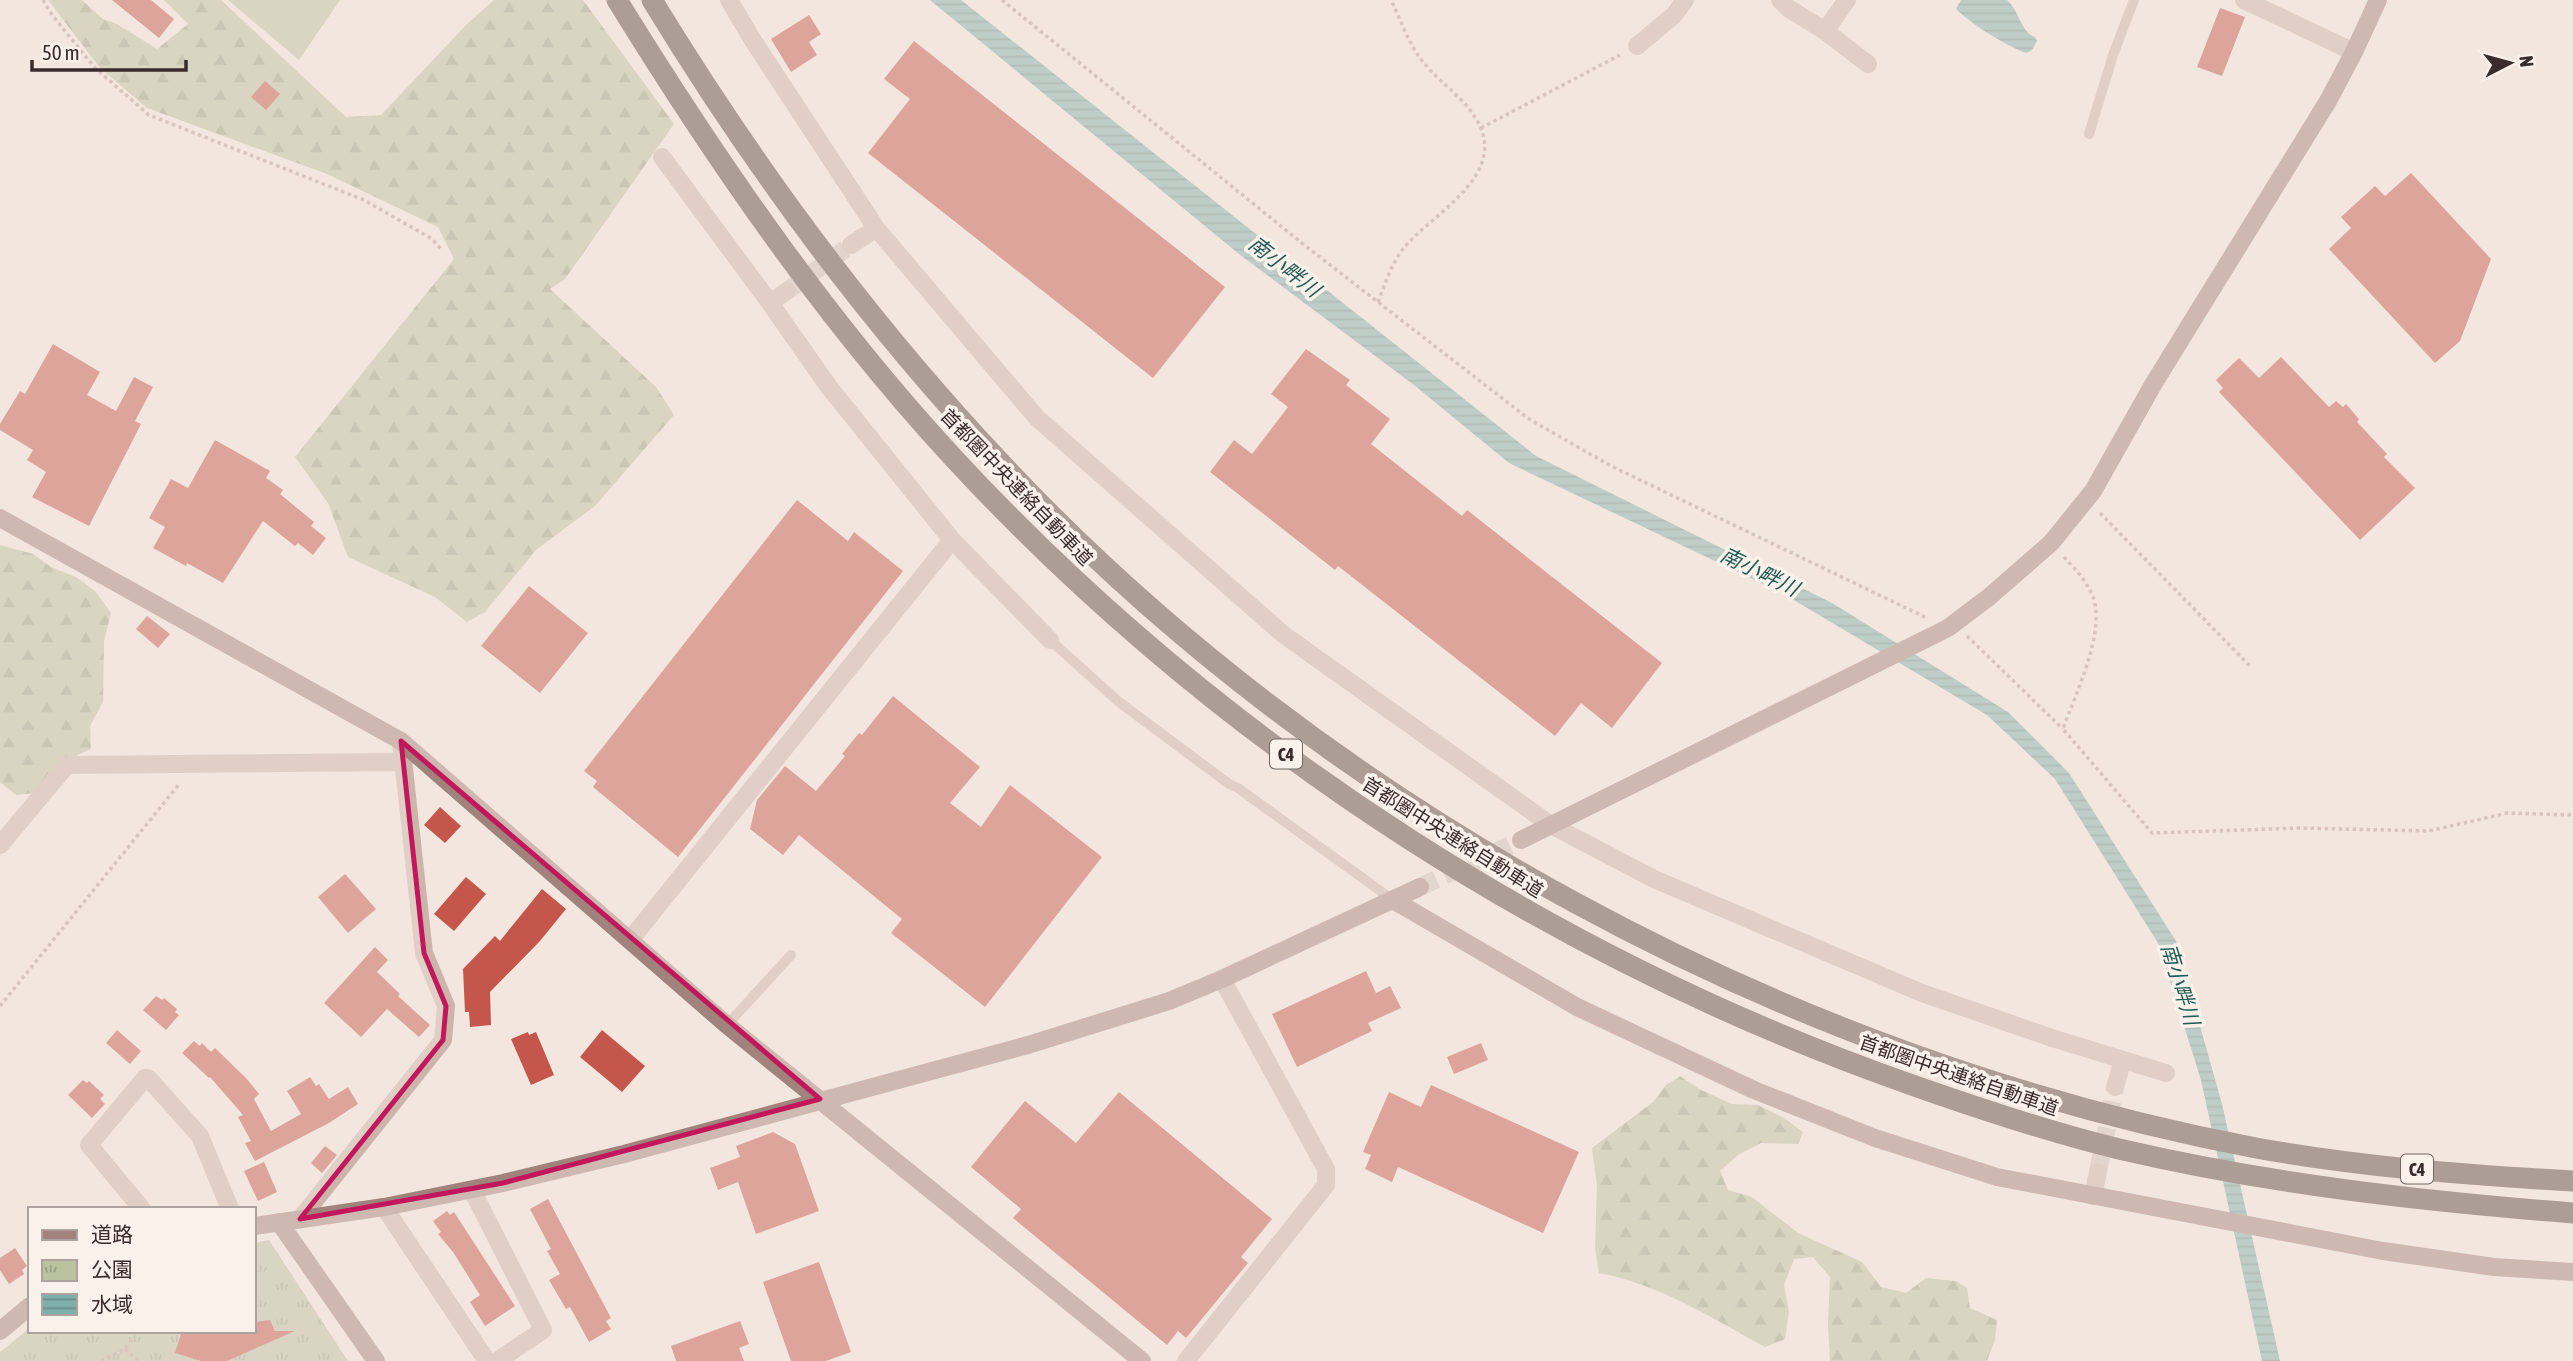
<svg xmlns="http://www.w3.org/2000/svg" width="2573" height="1361" font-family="'Asap Condensed','Noto Sans JP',sans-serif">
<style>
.green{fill:#bbc29f}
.forest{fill:url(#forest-firs)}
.park{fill:url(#park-tufts)}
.water{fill:url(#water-rules)}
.building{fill:#c4564b}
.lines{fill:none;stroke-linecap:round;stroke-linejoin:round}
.street-tunnel{stroke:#cec1bb;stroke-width:18;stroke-dasharray:18 9;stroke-linecap:butt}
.secondary-tunnel{stroke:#cec1bb;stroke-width:18;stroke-dasharray:18 9;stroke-linecap:butt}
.path{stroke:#b79e95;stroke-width:3.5;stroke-dasharray:3.5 3.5;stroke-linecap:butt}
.lane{stroke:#cbb4aa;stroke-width:10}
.street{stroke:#cbb4aa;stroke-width:18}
.secondary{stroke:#9f837c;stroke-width:18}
.highway{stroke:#594541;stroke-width:21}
.marked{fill:none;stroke:#c2185b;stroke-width:5;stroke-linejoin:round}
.labels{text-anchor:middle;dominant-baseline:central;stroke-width:7;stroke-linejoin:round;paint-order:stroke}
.shield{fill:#faf1eb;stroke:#736764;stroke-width:2}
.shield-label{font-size:18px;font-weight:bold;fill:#392c2a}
.street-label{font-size:19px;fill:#392c2a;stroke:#faf1eb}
.water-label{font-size:21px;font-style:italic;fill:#1f5a55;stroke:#faf1eb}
</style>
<defs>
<pattern id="forest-firs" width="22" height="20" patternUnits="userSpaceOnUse" patternTransform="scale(1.75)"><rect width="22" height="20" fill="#bbc29f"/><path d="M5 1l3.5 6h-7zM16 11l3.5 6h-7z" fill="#999e82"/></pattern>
<pattern id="park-tufts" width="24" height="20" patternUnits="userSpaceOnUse" patternTransform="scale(1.75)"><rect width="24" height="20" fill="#bbc29f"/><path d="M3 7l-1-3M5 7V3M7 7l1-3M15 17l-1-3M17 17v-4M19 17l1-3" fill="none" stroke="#999e82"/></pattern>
<pattern id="water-rules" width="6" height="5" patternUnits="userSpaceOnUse" patternTransform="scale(1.75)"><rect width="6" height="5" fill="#7eafaa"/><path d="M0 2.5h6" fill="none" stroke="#688f8b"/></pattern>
</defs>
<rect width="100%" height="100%" fill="#f3e6df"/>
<!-- green -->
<path class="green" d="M228 0H340L299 60Z"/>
<!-- forest -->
<path class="forest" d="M48 0H82L103 19 117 24 157 49 188 24 164 0H221L346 117 381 115 467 24 494 0H583L674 124 565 279 550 289 656 387 674 415 595 506 536 550 485 612 467 622 435 597 348 557 328 503 295 457 454 259 438 227 327 174 147 108 100 68Z
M0 545 33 554 51 567 76 577 95 591 111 613 104 641 103 702 90 726 91 749 64 761 35 793 16 795 0 782Z
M1680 1076 1701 1090 1732 1104 1758 1105 1784 1118 1803 1132 1798 1144 1761 1143 1738 1155 1720 1171 1728 1190 1752 1197 1798 1233 1862 1262 1881 1287 1906 1293 1926 1278 1956 1281 1967 1288 1970 1308 1997 1320 1995 1339 1987 1361H1830L1828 1324 1830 1277 1813 1257 1794 1259 1784 1285 1789 1312 1785 1339 1765 1347C1712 1318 1659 1284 1599 1273L1595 1248 1597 1185 1592 1148 1653 1102 1666 1085Z"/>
<!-- park -->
<path class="park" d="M269 1240 348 1361H0V1352L30 1328V1331H254V1243Z"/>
<!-- water -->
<path class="water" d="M930 0H961L1536 456 1832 603 2008 712 2069 773 2176 941 2222 1104 2280 1361H2262L2201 1080 2158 943 2055 779 1987 715 1782 593 1509 463 1414 385 1239 254Z
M1961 0H2007C2019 10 2021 33 2035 37L2037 41 2032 50 2026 53C2003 44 1974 26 1956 9Z"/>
<!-- building -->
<path class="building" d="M112 0H151L174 19 159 38Z
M2220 8 2245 17 2222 76 2197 67Z
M809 15 821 34 809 42 817 55 791 72 771 39Z
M914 41 1225 287 1153 378 868 153 910 99 884 79Z
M265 81 280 94 266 110 251 97Z
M2411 173 2491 259 2460 341 2435 363 2329 249 2351 228 2341 217 2375 186 2385 196Z
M53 344 100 372 87 395 116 411 134 377 153 387 135 421 141 424 89 526 32 497 46 472 27 460 33 450 0 430V424L20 391 25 394Z
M1306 349 1350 380 1346 385 1390 419 1371 444 1462 516 1467 510 1662 663 1612 728 1581 703 1555 736 1338 566 1335 570 1210 472 1234 440 1252 454 1288 407 1271 394Z
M2281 357 2329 407 2336 401 2343 407 2346 404 2359 419 2357 422 2387 454 2384 457 2415 488 2360 540 2219 392 2223 388 2216 380 2239 358 2259 378Z
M215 440 270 471 266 478 283 490 280 494 314 522 311 526 326 538 313 555 298 543 295 546 263 521 223 583 187 563 186 566 153 548 165 527 149 518 171 479 188 488Z
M797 500 848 541 854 532 903 571 678 857 593 787 597 781 584 771Z
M529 586 588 633 540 693 481 646Z
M147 616 170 634 158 648 136 629Z
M893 696 980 767 950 803 981 827 1010 785 1102 857 985 1007 891 933 902 919 799 835 783 855 750 829 757 800 785 766 816 791 845 756 842 754 859 733 862 735Z
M440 807 461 826 445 843 424 825Z
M345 874 376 909 348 933 318 897Z
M466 877 486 894 454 931 434 914Z
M542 889 566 909 540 941 490 992 491 1025 470 1027 469 1012H465L463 969 495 936 500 941Z
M375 947 388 960 377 972 400 994 398 996 430 1025 419 1037 387 1009 361 1037 324 1003Z
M1366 971 1376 993 1390 986 1401 1008 1368 1023 1372 1031 1297 1067 1272 1014Z
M156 996 162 1000 164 998 177 1009 175 1012 179 1015 166 1030 143 1010Z
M117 1030 141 1051 130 1064 106 1043Z
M602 1030 645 1066 622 1092 580 1057Z
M528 1032 529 1035 536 1032 554 1075 531 1085 511 1039Z
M194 1041 200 1046 202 1043 211 1052 215 1048 246 1078 259 1094 254 1099 271 1131 301 1114 287 1091 310 1077 316 1086 319 1084 329 1099 348 1087 358 1104 329 1123 255 1161 245 1143 251 1141 238 1117 243 1115 210 1077 209 1078 182 1053Z
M1481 1043 1488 1060 1454 1074 1447 1057Z
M83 1080 87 1083 89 1081 104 1095 100 1099 105 1104 92 1118 68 1095Z
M1431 1085 1579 1152 1543 1233 1398 1167 1392 1182 1365 1169 1371 1155 1363 1152 1389 1092 1421 1107Z
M1119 1092 1272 1219 1241 1257 1248 1263 1186 1338 1178 1331 1167 1345 1013 1218 1021 1209 971 1167 1025 1101 1076 1143Z
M773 1132 795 1144 819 1211 756 1234 738 1182 718 1190 710 1168 740 1157 736 1146Z
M325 1146 337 1155 322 1173 311 1163Z
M264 1162 277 1192 258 1201 244 1171Z
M548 1199 611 1318 606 1321 611 1329 589 1342 570 1307 566 1309 549 1280 560 1274 547 1251 551 1249 530 1209Z
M447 1211 450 1215 454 1212 515 1306 485 1326 470 1302 480 1295 453 1252 438 1234 441 1232 433 1221Z
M15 1248 27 1266 22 1270 24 1274 9 1284 0 1270V1258Z
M819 1262 851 1352 826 1361H791L763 1282Z
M270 1320 275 1331H295L227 1361H201L175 1353 182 1331H254V1322Z
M740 1321 749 1344 739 1348 744 1361H676L671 1346Z"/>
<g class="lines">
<!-- street-tunnel -->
<path class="street-tunnel" d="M787 291 851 245
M2098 1172 2115 1087"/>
<!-- secondary-tunnel -->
<path class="secondary-tunnel" d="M1420 887 1521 840"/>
<!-- path -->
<path class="path" d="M43 0 52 15 95 68 149 115 364 200 432 239 442 250
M1002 0 1303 244 1529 419 1611 466 1927 618
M1481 128 1620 55
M1378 302C1385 284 1391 265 1403 249 1430 215 1504 179 1480 126 1466 97 1438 83 1420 58 1408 42 1400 18 1391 0
M2100 513 2250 666
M2064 557C2075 569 2087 581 2093 597 2106 632 2075 695 2063 729L2152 833 2300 828 2429 831 2507 813 2573 815
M1967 636 2063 729
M0 1006 180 783
M125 1349 139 1361
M101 1361 125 1349 133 1338"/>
<!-- lane -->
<path class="lane" d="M2089 134 2113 55 2134 0
M1050 640 1119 702 1229 784 1238 788 1393 900
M727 1025 791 955"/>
<!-- street -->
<path class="street" d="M729 0 752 39 876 228 1037 418 1284 635 1551 825 1654 879 1922 993 2052 1038 2166 1073
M1780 0 1788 8 1825 31 1868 64
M2244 0 2354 52
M1825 31 1847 0
M1637 46 1674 15 1685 0
M662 157 770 303
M851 245 876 228
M787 291 770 303 829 387 952 540 1050 640
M0 845 67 765 403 762
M630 940 952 540
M2115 1087 2123 1060
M472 1190 543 1330 497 1361
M2093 1196 2098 1172
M384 1207 487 1361
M142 1209 89 1145 145 1078H148L200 1136 230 1209
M300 1219 443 1040 446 1006 424 953 401 741
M1186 1361 1326 1185V1169L1222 979"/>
<!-- secondary -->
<path class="secondary" d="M0 518 401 741 727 1025 1142 1361
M1521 840 1948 628 1989 597 2051 543 2093 491 2154 383 2328 101 2354 52 2378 0
M1393 900 1577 1007 1754 1090 1875 1138 1997 1177 2383 1251 2494 1267 2573 1272
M279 1222 376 1361
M254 1226 384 1207 503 1183 624 1154 1028 1045 1169 1001 1222 979 1420 887
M0 1331 30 1306"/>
<!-- highway -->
<path class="highway" d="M617 0C722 170 838 338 977 483 1236 754 1559 961 1912 1085 1980 1109 2049 1132 2119 1149 2269 1184 2420 1201 2573 1213
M652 0C752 164 868 322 1000 462 1325 810 1789 1060 2256 1148 2360 1167 2467 1175 2573 1181"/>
</g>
<!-- marked area -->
<path d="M0 0H2573V1361H0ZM401 741 820 1099 503 1183 300 1219 443 1040 446 1006 424 953Z" fill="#f3e6df" fill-opacity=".55" fill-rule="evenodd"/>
<path class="marked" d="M401 741 820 1099 503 1183 300 1219 443 1040 446 1006 424 953Z"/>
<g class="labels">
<!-- shield labels -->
<g class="shield">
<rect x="1270" y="739.5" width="32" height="29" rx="5"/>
<rect x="2401" y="1154.5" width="32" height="29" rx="5"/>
</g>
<g class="shield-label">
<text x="1286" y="754">C4</text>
<text x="2417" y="1169">C4</text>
</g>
<!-- street labels -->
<g class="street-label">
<text transform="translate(1017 487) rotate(46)">首都圏中央連絡自動車道</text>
<text transform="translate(1453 837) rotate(32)">首都圏中央連絡自動車道</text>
<text transform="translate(1959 1075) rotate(19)">首都圏中央連絡自動車道</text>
</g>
<!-- water labels -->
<g class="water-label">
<text transform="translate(1285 266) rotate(38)">南小畔川</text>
<text transform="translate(1760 571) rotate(26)">南小畔川</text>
<text transform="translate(2181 984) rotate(73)">南小畔川</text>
</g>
</g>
<!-- legend -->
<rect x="28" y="1207" width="228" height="126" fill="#faf1eb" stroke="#ada29e" stroke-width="2"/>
<rect x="42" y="1230" width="35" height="10" fill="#9f837c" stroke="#ada29e" stroke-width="2"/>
<text x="91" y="1242" font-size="21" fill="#392c2a">道路</text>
<rect x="42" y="1260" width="35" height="21" fill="url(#park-tufts)" stroke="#ada29e" stroke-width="2"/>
<text x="91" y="1277" font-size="21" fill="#392c2a">公園</text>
<rect x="42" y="1294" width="35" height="21" fill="url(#water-rules)" stroke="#ada29e" stroke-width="2"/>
<text x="91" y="1312" font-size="21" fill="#392c2a">水域</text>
<!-- north arrow -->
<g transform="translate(2510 63) rotate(84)" stroke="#faf1eb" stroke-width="5" paint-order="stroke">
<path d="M0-5L12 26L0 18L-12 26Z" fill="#392c2a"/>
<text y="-10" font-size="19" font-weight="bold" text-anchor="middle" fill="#392c2a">N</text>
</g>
<!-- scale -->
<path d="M32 60v10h154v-10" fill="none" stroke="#392c2a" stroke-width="3.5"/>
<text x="42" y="60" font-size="21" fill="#392c2a" stroke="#faf1eb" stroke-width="5" paint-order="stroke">50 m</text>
</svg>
